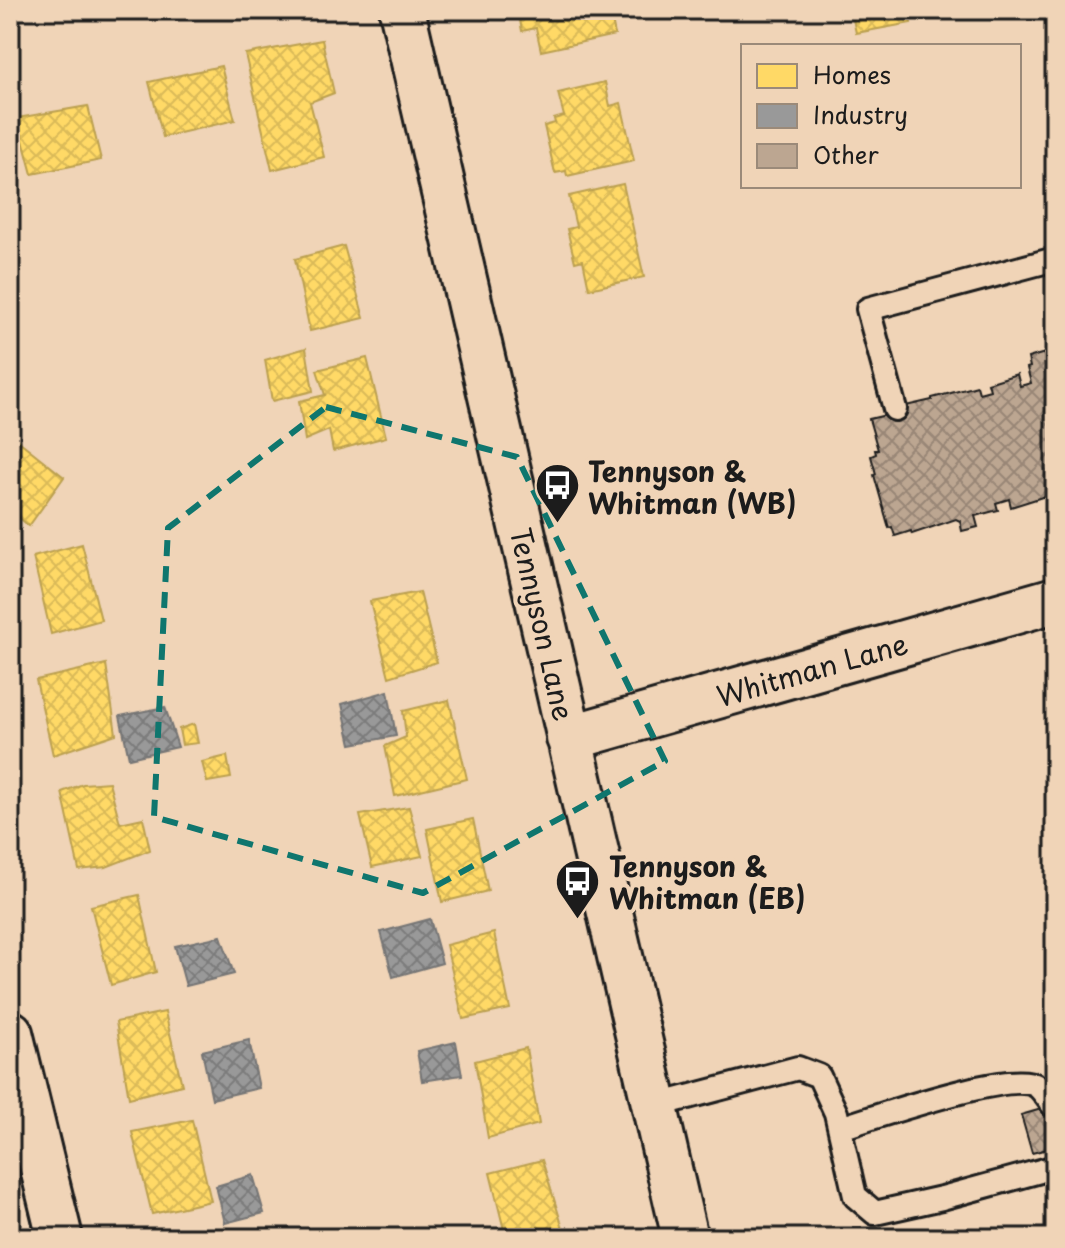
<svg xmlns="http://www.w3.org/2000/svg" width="1065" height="1248" font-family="'Playpen Sans',sans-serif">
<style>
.homes{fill:url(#homes-cross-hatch);stroke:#bba050;stroke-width:2}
.industry{fill:url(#industry-cross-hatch);stroke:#747474;stroke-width:2}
.building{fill:url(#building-cross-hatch);stroke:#1c1c1c;stroke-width:2}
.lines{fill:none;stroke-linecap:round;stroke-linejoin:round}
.service-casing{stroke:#1c1c1c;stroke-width:28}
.minor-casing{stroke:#1c1c1c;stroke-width:50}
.service{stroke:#f0d4b7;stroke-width:22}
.minor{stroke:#f0d4b7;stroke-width:44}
.marked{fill:none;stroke:#0f766e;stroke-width:6;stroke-dasharray:16 10;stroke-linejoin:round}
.labels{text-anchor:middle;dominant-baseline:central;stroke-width:8;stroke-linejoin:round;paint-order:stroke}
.poi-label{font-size:28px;font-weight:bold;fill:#1c1c1c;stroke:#f0d4b7;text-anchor:start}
.street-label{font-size:28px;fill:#1c1c1c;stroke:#f0d4b7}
</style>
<defs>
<pattern id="homes-cross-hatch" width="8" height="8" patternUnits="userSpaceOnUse" patternTransform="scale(2)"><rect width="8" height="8" fill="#ffd966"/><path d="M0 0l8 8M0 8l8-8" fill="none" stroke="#daba58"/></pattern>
<pattern id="industry-cross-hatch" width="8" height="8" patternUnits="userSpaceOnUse" patternTransform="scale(2)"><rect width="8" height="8" fill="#999"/><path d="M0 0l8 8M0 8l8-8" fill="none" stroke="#7c7c7c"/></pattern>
<pattern id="building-cross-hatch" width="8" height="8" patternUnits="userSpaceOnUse" patternTransform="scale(2)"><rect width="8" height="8" fill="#bca691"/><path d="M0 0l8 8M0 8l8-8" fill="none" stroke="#988676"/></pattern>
</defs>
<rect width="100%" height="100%" fill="#f0d4b7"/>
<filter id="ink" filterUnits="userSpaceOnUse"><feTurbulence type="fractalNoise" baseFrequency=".0125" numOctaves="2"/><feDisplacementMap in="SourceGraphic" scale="16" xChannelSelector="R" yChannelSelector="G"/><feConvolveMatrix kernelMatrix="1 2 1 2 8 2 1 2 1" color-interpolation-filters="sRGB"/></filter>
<g filter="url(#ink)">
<!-- homes -->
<path class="homes" d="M515 10H610L615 35 541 51 536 28 522 31 519 15H516Z
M851 10H908L911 23 856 33Z
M322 40 334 93 310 102 324 157 272 170 245 54Z
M221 66 235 120 163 137 149 82Z
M605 82 610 106 621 103 634 161 567 176 566 171 555 173 544 126 555 123 554 119 564 116 558 93Z
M88 106 101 160 32 174 17 118Z
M623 184 644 277 589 289 583 260 575 262 567 229 576 227 569 196Z
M344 246 364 318 310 331 295 259Z
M306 348 313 391 272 401 265 360Z
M367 358 386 437 333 451 329 430 305 440 299 401 325 395 317 370Z
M10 434 64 477 29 526 10 510Z
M82 544 101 620 51 634 33 557Z
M420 592 437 662 389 677 370 601Z
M106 664 116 734 53 755 36 680Z
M449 700 467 779 395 796 385 746 406 737 403 711Z
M194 724 198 743 182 745 179 729Z
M227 756 231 778 207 782 202 762Z
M109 782 120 823 143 818 150 850 106 867 79 870 62 792 83 784Z
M409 807 422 856 372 867 360 815Z
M473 819 488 891 442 902 427 829Z
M139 895 156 972 111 985 91 906Z
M494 933 510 1009 463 1019 446 945Z
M165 1012 182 1085 129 1098 116 1022Z
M526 1048 539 1124 488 1138 475 1061Z
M192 1120 211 1201 152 1214 132 1132Z
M542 1160 566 1238H506L490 1173Z"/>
<!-- industry -->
<path class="industry" d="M388 691 396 736 351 744 342 704Z
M165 707 178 747 129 758 120 716Z
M430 919 442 963 393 977 381 932Z
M221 936 234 974 186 986 175 946Z
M249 1040 259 1088 212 1099 202 1051Z
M456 1042 462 1075 422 1081 417 1051Z
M253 1175 264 1213 225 1223 216 1186Z"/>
<!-- building -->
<path class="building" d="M1045 353 1048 363 1055 361V493L1011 507 1009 499 996 503 998 510 975 516 978 527 962 531 960 521 956 519 912 534 911 531 895 536 892 527 889 528 874 475 876 474 871 456 876 454 875 450H878L869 419 886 415 884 411 932 400V398L977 386 979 393 990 390 988 383 1017 374 1020 386 1031 383 1027 368 1030 367 1028 358Z
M1055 1105V1147L1032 1153 1021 1115Z"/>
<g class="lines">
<defs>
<path id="service" d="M895 409 868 309 1055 259
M654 1106 798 1068 819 1076 836 1113 855 1196 875 1213 942 1198 1055 1167
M840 1128C874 1118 1011 1069 1037 1086 1043 1090 1048 1100 1053 1105"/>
<path id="minor" d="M402 10 685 1238
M569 738 1055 600
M10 1033 60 1238"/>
</defs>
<!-- service casing -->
<use href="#service" class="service-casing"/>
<!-- minor casing -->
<use href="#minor" class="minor-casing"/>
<!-- service -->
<use href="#service" class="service"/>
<!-- minor -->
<use href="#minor" class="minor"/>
</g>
</g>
<!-- marked area -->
<path class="marked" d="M326 407 517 457 665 761 423 893 154 817 168 528Z"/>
<!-- icons -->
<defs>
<symbol id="bus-pin" viewBox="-11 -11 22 30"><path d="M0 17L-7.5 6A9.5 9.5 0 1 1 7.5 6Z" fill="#1c1c1c" stroke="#f0d4b7"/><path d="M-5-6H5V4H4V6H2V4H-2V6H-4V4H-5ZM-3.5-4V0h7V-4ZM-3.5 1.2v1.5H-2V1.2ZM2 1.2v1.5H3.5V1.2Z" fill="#fff"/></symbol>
</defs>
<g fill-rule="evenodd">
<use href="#bus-pin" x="532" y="460" width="51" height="69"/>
<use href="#bus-pin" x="552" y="856" width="51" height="69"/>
</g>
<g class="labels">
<!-- poi labels -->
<g class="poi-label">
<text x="588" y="470">Tennyson &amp;<tspan x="588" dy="32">Whitman (WB)</tspan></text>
<text x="609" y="865">Tennyson &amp;<tspan x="609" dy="32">Whitman (EB)</tspan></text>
</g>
<!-- street labels -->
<g class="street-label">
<text transform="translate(543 624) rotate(77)">Tennyson Lane</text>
<text transform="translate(812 669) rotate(-16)">Whitman Lane</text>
</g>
</g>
<!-- margin -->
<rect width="1065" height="1248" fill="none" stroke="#f0d4b7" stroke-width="40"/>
<rect x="20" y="20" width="1025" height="1208" fill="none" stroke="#1c1c1c" stroke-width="3" filter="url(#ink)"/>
<!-- legend -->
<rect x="741" y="44" width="280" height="144" fill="#f0d4b7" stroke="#9b8a79" stroke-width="2"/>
<rect x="757" y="64" width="40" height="24" fill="#ffd966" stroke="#9b8a79" stroke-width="2"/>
<text x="813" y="84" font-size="24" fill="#1c1c1c">Homes</text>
<rect x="757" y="104" width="40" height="24" fill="#999999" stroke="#9b8a79" stroke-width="2"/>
<text x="813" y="124" font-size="24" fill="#1c1c1c">Industry</text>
<rect x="757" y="144" width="40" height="24" fill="#bca691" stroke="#9b8a79" stroke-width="2"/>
<text x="813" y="164" font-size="24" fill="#1c1c1c">Other</text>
</svg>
